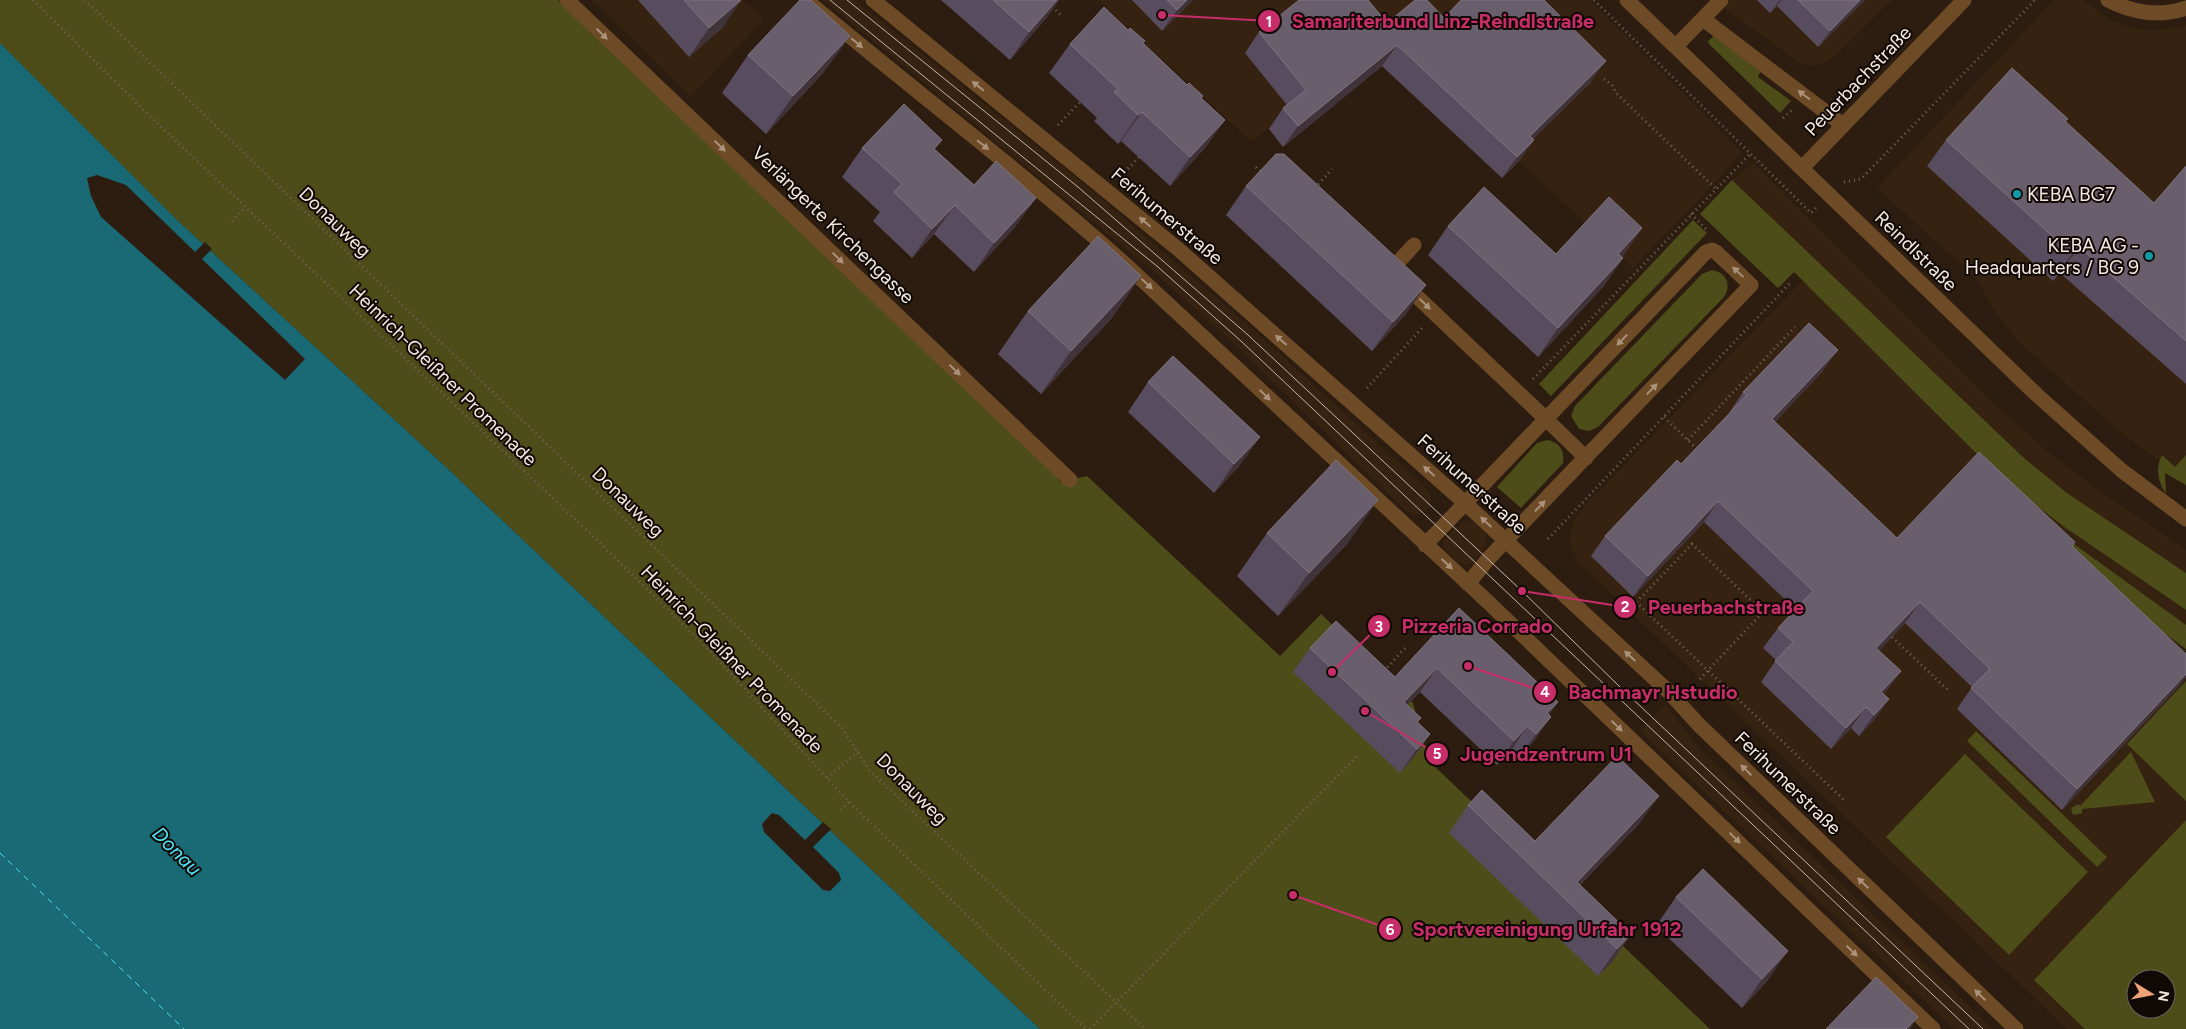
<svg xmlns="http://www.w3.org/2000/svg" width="2186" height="1029" font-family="Figtree,sans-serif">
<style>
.built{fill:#362210;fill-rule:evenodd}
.green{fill:#4c4d18;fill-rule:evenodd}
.water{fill:#1a6a75}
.pier{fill:#2d1d10}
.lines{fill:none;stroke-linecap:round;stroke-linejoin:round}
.ferry{stroke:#51e2f7;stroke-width:1;stroke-dasharray:6 5;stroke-linecap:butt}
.path{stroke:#726358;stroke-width:3;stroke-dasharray:1 4;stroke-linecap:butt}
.service{stroke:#6e4b27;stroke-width:15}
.minor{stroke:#6e4b27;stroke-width:15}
.tertiary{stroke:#6e4b27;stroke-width:15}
.tram{stroke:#c3b7ae;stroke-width:1}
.wall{fill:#584d5e}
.shaded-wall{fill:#403339}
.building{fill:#695e6c;stroke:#7e737e}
.oneway{fill:#aa927b}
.culture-dot{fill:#0f9aa8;stroke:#100905;stroke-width:2}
.labels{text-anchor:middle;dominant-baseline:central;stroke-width:4;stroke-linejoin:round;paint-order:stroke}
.street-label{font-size:19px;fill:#f4e9e1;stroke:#100905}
.poi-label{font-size:19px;fill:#f4e9e1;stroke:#100905;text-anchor:start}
.water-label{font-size:20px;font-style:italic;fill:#51e2f7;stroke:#100905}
.leader{fill:none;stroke:#c72d68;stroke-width:2}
.callout-dot{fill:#c72d68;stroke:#100905;stroke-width:2}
.mark-label{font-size:15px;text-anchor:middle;font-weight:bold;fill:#fff}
.callout-label{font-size:20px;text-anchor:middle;font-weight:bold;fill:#c72d68;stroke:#100905;stroke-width:4;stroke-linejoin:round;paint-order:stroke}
</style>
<rect width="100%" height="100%" fill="#2d1d10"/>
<!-- built -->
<path class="built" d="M592 0H743L764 19 691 96Z
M823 0H855L1083 183 1254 330 1419 481 1429 492 1431 498 1430 506 1425 512 1417 515 1407 512 1238 348 1154 272Z
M1098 0H1589L1741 152 1724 173 1633 268 1519 161 1502 178 1381 66 1283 146 1268 129 1251 141Z
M1713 0H1892L1836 55 1821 64 1810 66 1799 62Z
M2054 0H2083L2110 20 2133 28 2150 31 2186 26V475L2159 460 2123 434 2019 342 1994 310 1976 278 1877 188Z
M1753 163 1987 397 2047 451 2090 484 2186 550V573L2067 493 2024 458 1732 180Z
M1803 280 2003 480 2063 526 2186 610V1029H2067L1577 561 1570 543V533L1574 521 1583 508ZM2136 979H2166V1009H2136Z
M1467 520 1474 522 1481 528 1486 535V545L1479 555 1470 564 1464 565 1459 563 1443 547V541L1461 522Z
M1665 705 1699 748 1993 1029H1954L1640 731Z"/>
<!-- green -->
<path class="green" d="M0 0H558L1051 470 1060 482 1087 476 1280 656 1321 614 1413 703 1429 761 1710 1029H1040L447 468 177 220 0 43Z
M1714 36 1761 71 1758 77 1791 101 1780 113 1709 44 1708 41Z
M1732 180 2024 458 2067 493 2186 573V610L2063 526 2003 480 1794 272 1778 288 1700 214Z
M1693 220 1707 233 1551 396 1539 384Z
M1712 270C1726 272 1732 285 1724 297L1598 427 1589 431 1579 429 1571 416 1575 406 1702 274Z
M1547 440C1559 442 1565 450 1563 463L1521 508 1497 487 1537 443Z
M2162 455 2175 467 2186 455V485L2165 473 2166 494C2158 482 2155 468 2162 455Z
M2056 531 2186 625V649L2045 546Z
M2186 681V801L2127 744Z
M1976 731 2107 857 2097 867 1967 741Z
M2131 752 2155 802 2082 809V813L2073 815 2071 808 2079 804 2080 806Z
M1965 754 2088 872 2009 955 1886 837Z
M2186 820V1029H2085L2034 980ZM2136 979H2166V1009H2136Z"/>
<!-- water -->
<path class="water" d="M0 43 177 220 447 468 1040 1029H0Z"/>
<!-- pier -->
<path class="pier" d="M97 175 126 185 195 252 205 242 212 249 202 259 305 359 285 380 101 217 91 196 87 178Z
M772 813 779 815 805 840 823 822 831 829 813 847 839 873 841 880 830 891 823 890 764 832 762 824Z"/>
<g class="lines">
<!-- ferry -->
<path class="ferry" d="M0 853 184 1029"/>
<!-- path -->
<path class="path" d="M33 0 157 123 598 541 707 648 849 802 1086 1029
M85 0 842 728 869 770 1145 1029
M1594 0 1811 213 1816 208
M1052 7 1061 15
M1604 79 1612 85 1616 93 1716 189
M1783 118 1792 110
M1058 125 1080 102
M1256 167 1263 174
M1121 176 1139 157
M1844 182 1861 179 2035 0
M1315 188 1332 169
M1691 214 1707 230
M232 221 246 207
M1533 379 1751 153
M1367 388 1422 328
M1664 417 1698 450
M1688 440 1795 327
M1548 539 1792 281
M1636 602 1845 801
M1626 613 1692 544 1763 612 1697 682
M1892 637 1949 691
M1384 671 1407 646
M827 778 859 751
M841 810 849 802
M1090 1029 1359 754"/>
<!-- service -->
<path class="service" d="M1703 19 1843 125
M1676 46 1721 0
M1414 245 1390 271 1546 419"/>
<!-- minor -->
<path class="minor" d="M567 0 1070 480
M806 0C912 89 1022 172 1125 264L1488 602 1933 1029
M873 0 1178 249 1465 503 1669 692 1699 725 2016 1029
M2108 0C2132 13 2160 17 2186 8
M1802 168 1964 0
M1546 419 1586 458
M1425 545 1706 252 1712 250 1716 252 1751 285 1488 559 1468 584"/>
<!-- tertiary -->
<path class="tertiary" d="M1627 0 2037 395 2121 470 2186 519"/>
<!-- tram -->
<path class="tram" d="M830 0 1158 267 1242 342 1969 1029
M847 0 1078 187 1248 335 1522 591 1621 688 1983 1029"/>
</g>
<!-- wall -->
<path class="wall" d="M638 0H741L722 28 689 57Z
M941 0H1059L1048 16 1010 60Z
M1132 0H1193L1162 31Z
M1757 0H1865L1818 47 1777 6 1770 13Z
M1444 18 1591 82 1533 139 1534 140 1519 161 1502 178 1382 66 1283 147 1269 129 1283 108 1287 105 1245 53 1259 32 1387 23Z
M850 36 823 73 766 134 722 93 748 55Z
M1070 44H1143L1225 120 1204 149 1170 186 1121 141 1118 144 1094 121 1097 118 1049 73Z
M2066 122 2154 203 2186 166V384L2060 273 2053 281 1927 166 1946 140Z
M862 148 936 150 974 185 1036 198 1015 227 974 272 934 234 912 258 873 221 880 212 842 177Z
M1246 186 1406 314 1372 351 1226 215Z
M1448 226 1556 254 1642 228 1622 257 1623 258 1603 287 1538 357 1428 255Z
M1141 276 1111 319 1041 394 998 354 1028 311Z
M1823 371 1775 422 1897 538 2072 546 2181 684 2062 810 1957 709 1972 687 1905 623 1879 651 1901 671 1884 694 1889 699 1874 720 1859 736 1851 728 1831 749 1761 682 1776 660 1763 648 1778 628 1795 609 1704 522 1633 597 1591 556 1605 536 1681 464 1729 414V413L1743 392Z
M1148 382 1260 437 1239 466 1214 493 1128 412Z
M1267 533 1348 543 1278 616 1237 576Z
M1459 608 1558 702 1549 715 1534 741 1519 758 1511 751 1497 765 1420 692 1407 705 1421 718 1418 722 1430 734 1413 758 1400 773 1293 672 1310 648 1395 677Z
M1468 805 1535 841 1639 824 1580 885 1631 934 1612 962 1598 976 1449 833Z
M1676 897 1768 980 1742 1008 1656 926Z"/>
<!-- shaded-wall -->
<path class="shaded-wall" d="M741 0 722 28 689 57 709 28Z
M1057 0H1059L1048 16 1010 60 1029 32Z
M1187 0H1193L1162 31 1177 10Z
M1780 0H1781L1777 6 1770 13Z
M1860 0H1865L1818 47 1830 31Z
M850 36 823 73 766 134 793 96Z
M1397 45 1382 66 1283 147 1298 126Z
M1606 61 1591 82 1515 157 1530 136Z
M1142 112 1121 141 1118 144 1138 115Z
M1225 120 1204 149 1170 186 1190 157Z
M1534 140 1519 161 1502 178 1517 157Z
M1036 198 1015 227 974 272 994 243Z
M955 205 934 234 912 258 932 229Z
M1642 228 1622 257 1618 254Z
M2079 247 2060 273 2053 281 2072 254Z
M1623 258 1603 287 1538 357 1558 328Z
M1141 276 1111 319 1041 394 1071 351Z
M1426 285 1406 314 1372 351 1393 322Z
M1838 350 1823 371 1758 440 1772 419Z
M1260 437 1239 466 1214 493 1234 464Z
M1378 500 1348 543 1278 616 1309 573Z
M1718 501 1704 522 1633 597 1648 576Z
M1920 602 1905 623 1862 669 1876 648Z
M1437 668 1420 692 1390 723 1404 702Z
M1901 671 1886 692 1869 710 1881 692Z
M2186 674V677L2181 684 2062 810 2077 789Z
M1889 699 1874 720 1859 736 1874 715Z
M1558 702 1541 726 1547 713Z
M1866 707 1851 728 1831 749 1846 728Z
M1551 717 1534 741 1519 758 1536 734Z
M1527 726 1511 751 1497 765 1514 741Z
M1430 734 1413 758 1400 773 1417 749Z
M1659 796 1639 824 1566 900 1577 882Z
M1631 934 1612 962 1598 976 1617 949Z
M1788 951 1768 980 1742 1008 1762 979Z
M1918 1017 1910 1029H1906Z"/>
<!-- building -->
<path class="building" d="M684 0H741L709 28Z
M800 0H811L850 36 793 96 748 55Z
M993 0H1057L1029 32Z
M1167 0H1187L1177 10Z
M1299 0H1368L1387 23 1415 0H1427L1444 18 1461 0H1544L1606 61 1530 136 1534 140 1517 157 1397 45 1298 126 1283 108 1306 90 1259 32Z
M1798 0H1860L1830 31Z
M1104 7 1128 30 1130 28 1145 41 1143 43 1187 85 1189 83 1203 96 1201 98 1225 120 1190 157 1142 112 1138 115 1114 92 1118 89 1070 44Z
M2012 68 2068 119 2065 121 2154 203 2186 166V341L2079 247 2072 254 1946 140Z
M904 104 942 140 934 149 974 185 996 161 1036 198 994 243 955 205 932 229 894 192 902 184 862 148Z
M1276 154H1284L1426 285 1393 322 1246 186Z
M1484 187 1556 254 1609 197 1642 228 1618 254 1623 258 1558 328 1448 226Z
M1098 236 1141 276 1071 351 1028 311Z
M1809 323 1838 350 1772 419 1897 538 1979 452 2075 542 2072 546 2186 654V674L2077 789 1971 688 1990 669 1920 602 1876 648 1901 671 1881 692 1889 699 1874 715 1866 707 1846 728 1775 661 1793 642 1778 628 1813 591 1718 501 1648 576 1605 536 1677 460 1681 464 1747 395 1743 392Z
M1173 356 1260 437 1234 464 1148 382Z
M1336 460 1378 500 1309 573 1267 533Z
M1459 608 1558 702 1547 713 1551 717 1536 734 1527 726 1514 741 1437 668 1404 702 1421 718 1417 722 1430 734 1417 749 1310 648 1336 621 1395 677Z
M1617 756 1659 796 1577 882 1631 934 1617 949 1468 805 1482 790 1535 841Z
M1703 869 1788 951 1762 979 1676 897Z
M1876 977 1918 1017 1906 1029H1826Z"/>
<!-- one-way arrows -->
<defs><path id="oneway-solid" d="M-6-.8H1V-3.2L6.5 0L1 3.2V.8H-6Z" transform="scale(1.25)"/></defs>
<g class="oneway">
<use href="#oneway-solid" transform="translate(602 34) rotate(44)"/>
<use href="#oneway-solid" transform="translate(857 43) rotate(40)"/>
<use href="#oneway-solid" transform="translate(978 86) rotate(-141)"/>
<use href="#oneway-solid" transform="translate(1804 95) rotate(-143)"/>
<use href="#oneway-solid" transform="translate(983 145) rotate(39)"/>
<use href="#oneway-solid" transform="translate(720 146) rotate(44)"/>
<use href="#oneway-solid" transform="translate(1145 222) rotate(-140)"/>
<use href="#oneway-solid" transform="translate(838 258) rotate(44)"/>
<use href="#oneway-solid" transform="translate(1738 272) rotate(-137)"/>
<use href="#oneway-solid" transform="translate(1147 284) rotate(43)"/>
<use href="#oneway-solid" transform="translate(1425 304) rotate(44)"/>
<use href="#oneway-solid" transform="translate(1281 340) rotate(-139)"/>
<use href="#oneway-solid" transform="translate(1622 340) rotate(134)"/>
<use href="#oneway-solid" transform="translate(955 370) rotate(44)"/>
<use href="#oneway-solid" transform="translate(1652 389) rotate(-46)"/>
<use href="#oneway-solid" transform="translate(1265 395) rotate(44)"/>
<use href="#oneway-solid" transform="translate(1429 471) rotate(-139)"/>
<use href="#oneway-solid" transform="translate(1540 506) rotate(-46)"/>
<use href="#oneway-solid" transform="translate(1486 522) rotate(-137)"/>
<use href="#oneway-solid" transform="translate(1447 564) rotate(43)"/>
<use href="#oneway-solid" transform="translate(1630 656) rotate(-137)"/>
<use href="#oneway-solid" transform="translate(1617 726) rotate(44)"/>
<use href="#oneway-solid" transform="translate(1746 770) rotate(-136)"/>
<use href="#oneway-solid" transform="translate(1735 838) rotate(44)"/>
<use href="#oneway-solid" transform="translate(1863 883) rotate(-136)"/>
<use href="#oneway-solid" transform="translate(1852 951) rotate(44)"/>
<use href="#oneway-solid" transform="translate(1980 995) rotate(-136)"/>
</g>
<!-- markers -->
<g class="culture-dot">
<circle cx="2017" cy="194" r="5"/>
<circle cx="2149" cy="256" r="5"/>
</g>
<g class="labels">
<!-- street labels -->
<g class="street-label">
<text transform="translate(1858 81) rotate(-46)">Peuerbachstraße</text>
<text transform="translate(1167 216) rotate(40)">Ferihumerstraße</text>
<text transform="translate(335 222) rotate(44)">Donauweg</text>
<text transform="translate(833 225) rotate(44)">Verlängerte Kirchengasse</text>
<text transform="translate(1916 251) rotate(44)">Reindlstraße</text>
<text transform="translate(443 375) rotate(44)">Heinrich-Gleißner Promenade</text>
<text transform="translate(1472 484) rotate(42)">Ferihumerstraße</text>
<text transform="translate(628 502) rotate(44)">Donauweg</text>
<text transform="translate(732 659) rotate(46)">Heinrich-Gleißner Promenade</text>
<text transform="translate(1788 783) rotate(44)">Ferihumerstraße</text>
<text transform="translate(912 789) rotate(45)">Donauweg</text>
</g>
<!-- poi labels -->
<g class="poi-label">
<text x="2027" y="194">KEBA BG7</text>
<text x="2139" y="245" text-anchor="end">KEBA AG -<tspan x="2139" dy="22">Headquarters / BG 9</tspan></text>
</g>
<!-- water labels -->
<g class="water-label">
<text transform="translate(177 851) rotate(45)">Donau</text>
</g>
</g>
<!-- callouts -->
<path class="leader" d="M1162 15L1269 21M1522 591L1625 607M1332 672L1379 626M1468 666L1545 692M1365 711L1437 754M1293 895L1390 929"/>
<g class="callout-dot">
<circle cx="1162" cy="15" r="5"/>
<circle cx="1522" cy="591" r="5"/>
<circle cx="1332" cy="672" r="5"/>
<circle cx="1468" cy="666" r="5"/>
<circle cx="1365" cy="711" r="5"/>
<circle cx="1293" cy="895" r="5"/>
<circle cx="1269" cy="21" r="12"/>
<circle cx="1625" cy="607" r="12"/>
<circle cx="1379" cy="626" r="12"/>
<circle cx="1545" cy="692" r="12"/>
<circle cx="1437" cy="754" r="12"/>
<circle cx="1390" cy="929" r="12"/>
</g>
<g class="mark-label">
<text x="1269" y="27">1</text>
<text x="1625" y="612">2</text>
<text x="1379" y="632">3</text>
<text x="1545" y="697">4</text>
<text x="1437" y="759">5</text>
<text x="1390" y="935">6</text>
</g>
<g class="callout-label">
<text x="1443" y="28">Samariterbund Linz-Reindlstraße</text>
<text x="1726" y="614">Peuerbachstraße</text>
<text x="1477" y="633">Pizzeria Corrado</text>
<text x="1653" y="699">Bachmayr Hstudio</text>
<text x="1546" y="761">Jugendzentrum U1</text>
<text x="1547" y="936">Sportvereinigung Urfahr 1912</text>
</g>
<!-- north arrow -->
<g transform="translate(2151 994) rotate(100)"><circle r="24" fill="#100905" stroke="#6b635d"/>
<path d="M0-4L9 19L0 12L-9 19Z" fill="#efa377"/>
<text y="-8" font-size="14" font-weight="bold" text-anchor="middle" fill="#f4e9e1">N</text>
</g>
</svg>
